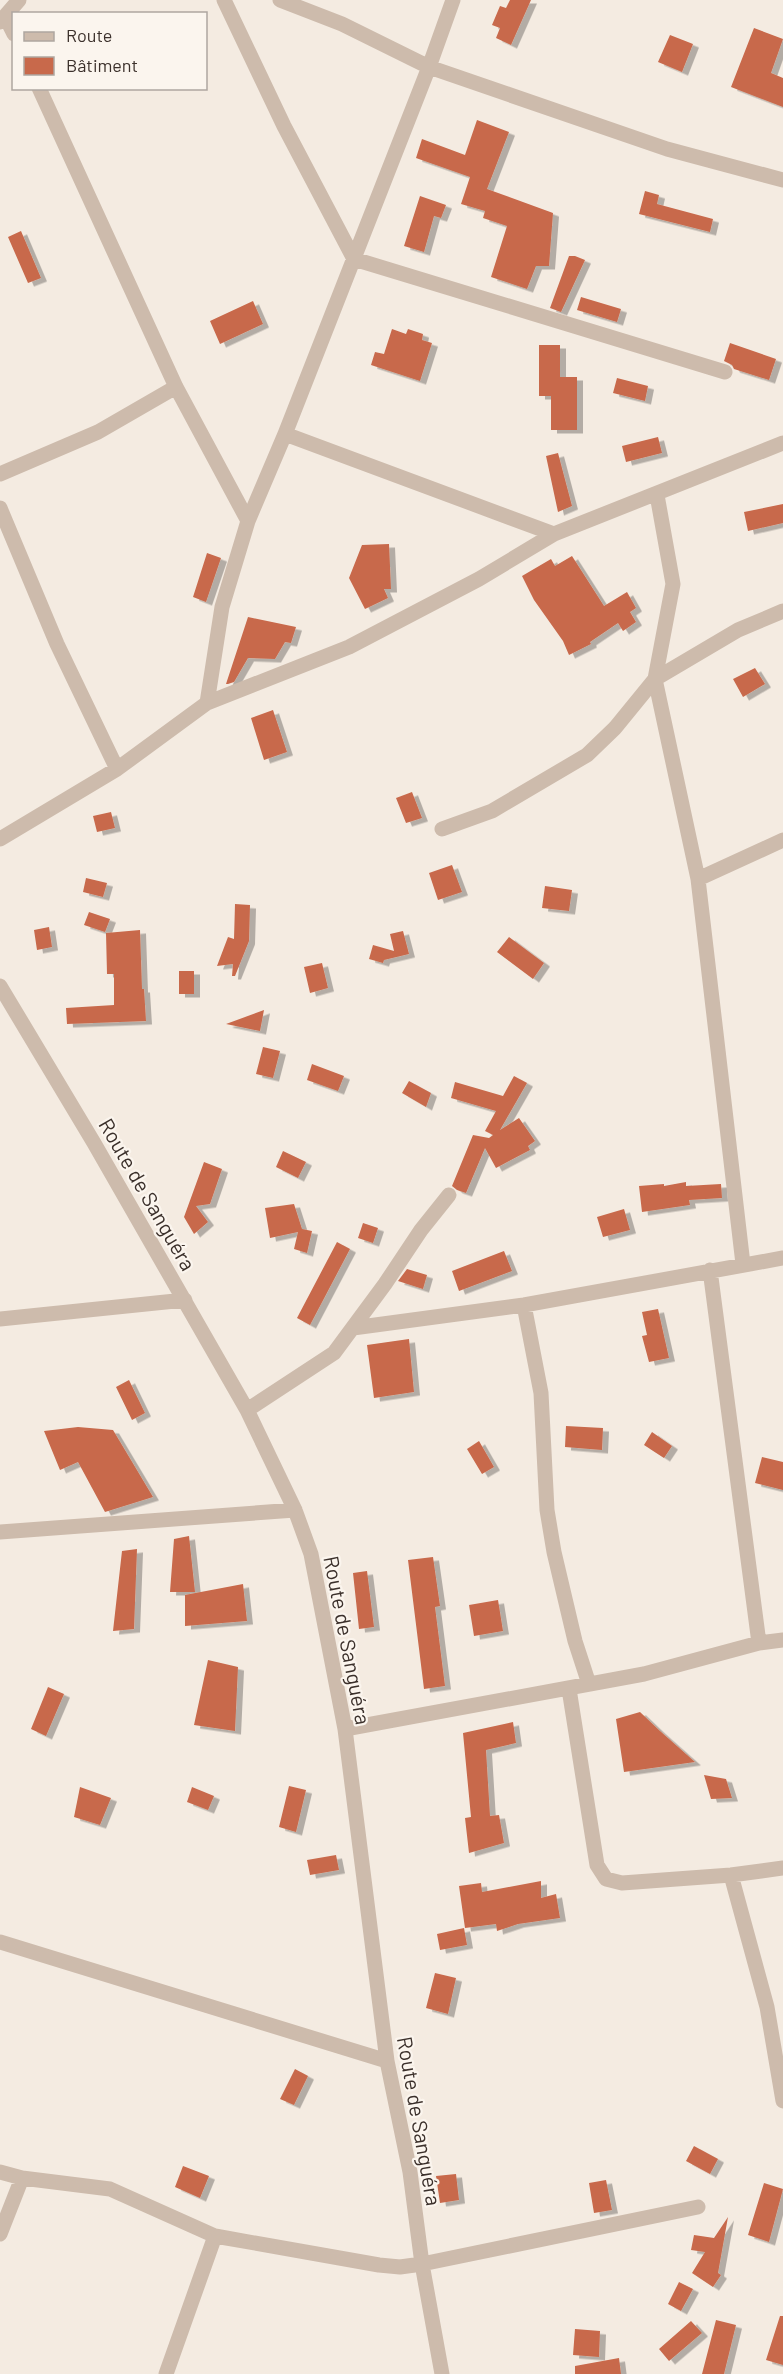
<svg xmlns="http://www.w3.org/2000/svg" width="783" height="2374" font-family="Barlow,sans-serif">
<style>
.building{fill:#c8694b;filter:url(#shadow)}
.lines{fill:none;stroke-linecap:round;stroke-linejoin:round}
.minor{stroke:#cdbbac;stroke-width:15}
.labels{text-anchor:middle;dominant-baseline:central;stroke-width:4.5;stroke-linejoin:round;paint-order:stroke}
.street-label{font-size:21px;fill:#3b302b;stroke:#fbf5ee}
</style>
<defs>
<filter id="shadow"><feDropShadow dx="6" dy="3.5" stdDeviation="0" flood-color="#0004"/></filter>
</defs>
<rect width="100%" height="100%" fill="#f4ebe1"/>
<!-- building -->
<path class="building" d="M510 0H531L511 45 496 38 500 28 492 25 500 6 506 8Z
M754 28 783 39 771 73 783 78V107L731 87Z
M670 35 693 44 682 72 658 62Z
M477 120 509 132 487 189 553 213 549 266H536L527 289 491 277 507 226 483 218 485 211 461 204 470 177 416 158 422 139 465 155Z
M645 191 659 195 657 204 713 219 710 232 639 214Z
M420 196 446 205 441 218 434 216 424 252 404 246Z
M21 231 41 278 28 283 8 237Z
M569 256H575L585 260 561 312 550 308Z
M581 297 621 309 617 322 577 310Z
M253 301 263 324 220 344 210 321Z
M392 329 406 334 408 329 423 334 422 340 432 343 420 381 371 365 375 352 384 354Z
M730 343 776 359 769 380 734 369 732 365 724 361Z
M539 345H560V377H577V430H551V396H539Z
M617 378 648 386 645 401 613 393Z
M658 437 662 453 626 462 622 446Z
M558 453 572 506 558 512 546 456Z
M783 504V523L748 531 744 512Z
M389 544 391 589H384L388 598 365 609 349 578 362 545Z
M207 553 221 558 206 602 193 597Z
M572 556 604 606 627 592 636 608 630 612 636 622 623 631 618 623 590 642 591 644 569 655 563 641 534 600 522 576 551 559 555 566Z
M248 617 296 627 291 643 285 642 275 659 248 658 234 682 228 684H226Z
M755 668 765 684 743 697 733 679Z
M273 710 287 752 264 760 251 718Z
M412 792 422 818 406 823 396 798Z
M111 812 115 828 97 832 93 816Z
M452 865 462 892 438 900 429 873Z
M86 878 107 883 103 897 83 892Z
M545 886 572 890 569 911 542 908Z
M235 904 250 905 249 941 235 976H232L233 964 217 966 228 937 234 939Z
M89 912 110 919 105 932 84 925Z
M49 927 52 947 37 950 34 930Z
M140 930 142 989H144L146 1021 67 1024 66 1008 114 1005V974H107L106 933Z
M403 931 409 954 384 960 383 963 369 959 373 945 394 951 390 934Z
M509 937 544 963 533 979 497 952Z
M322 963 328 988 310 993 304 967Z
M179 971H194V994H179Z
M264 1010 260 1031 226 1024Z
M263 1047 280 1051 273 1078 256 1074Z
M312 1064 344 1076 338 1091 307 1080Z
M514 1076 527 1083 500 1130 519 1118 535 1141 528 1146 530 1150 496 1168 485 1148 466 1193 457 1190 452 1186 473 1135 489 1138 493 1135 485 1131 496 1111 451 1098 455 1082 503 1096Z
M409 1081 431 1093 426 1107 402 1093Z
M283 1151 306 1162 298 1178 276 1167Z
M204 1162 222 1169 210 1204 196 1206 208 1222 194 1234 184 1217Z
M686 1182V1186L721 1184 722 1198 689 1200 690 1205 642 1212 639 1186 664 1184V1186Z
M294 1204 302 1229 312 1231 307 1253 294 1249 298 1232 270 1238 265 1208Z
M624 1209 630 1230 603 1237 597 1217Z
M363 1223 378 1228 373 1243 358 1238Z
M337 1242 350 1249 310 1325 297 1318Z
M504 1251 512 1271 459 1291 452 1271Z
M407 1269 427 1275 423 1289 398 1281Z
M658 1309 669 1358 649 1362 642 1336 647 1335 642 1312Z
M409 1339 414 1392 374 1398 367 1345Z
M129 1380 145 1413 132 1420 116 1387Z
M566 1426 603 1428 602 1450 565 1447Z
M78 1427 113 1430 153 1497 105 1512 78 1462 60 1470 44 1431Z
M652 1432 672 1446 664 1458 644 1445Z
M479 1441 494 1467 482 1474 467 1449Z
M762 1457 783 1462V1490L755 1483Z
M189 1536 195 1592H170L174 1539Z
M137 1549 134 1629 113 1631 122 1551Z
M433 1557 440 1606 435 1607 445 1686 424 1689 408 1560Z
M367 1571 374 1627 359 1629 353 1573Z
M243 1584 247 1621 185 1626V1595Z
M498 1600 503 1631 474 1636 469 1605Z
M208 1660 238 1667 235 1731 194 1725Z
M48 1687 64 1694 46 1736 31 1729Z
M640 1712 660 1731 695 1762 624 1772 616 1719Z
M513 1722 516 1743 486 1750 490 1816 499 1815 504 1843 469 1853 465 1818 471 1817 463 1733Z
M704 1775 726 1779 732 1798 711 1799Z
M289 1786 306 1790 296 1832 279 1827Z
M80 1787 111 1798 100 1825 74 1817Z
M192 1787 214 1796 208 1810 187 1802Z
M336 1855 339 1870 310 1875 307 1860Z
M541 1881V1898L556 1894 560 1918 518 1924 497 1931 496 1924 465 1928 459 1886 481 1883 482 1892Z
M464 1928 467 1945 440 1950 437 1934Z
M435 1973 456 1978 448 2014 426 2008Z
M295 2069 308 2076 294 2105 280 2099Z
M694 2146 718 2159 710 2174 686 2161Z
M183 2166 209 2176 200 2198 175 2187Z
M456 2174 459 2200 440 2203 436 2176Z
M606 2180 612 2210 594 2213 589 2183Z
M764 2183 783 2189 769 2242 748 2235Z
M728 2217 718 2273 721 2275 713 2287 692 2273 705 2252 691 2250 694 2235 714 2238Z
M679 2282 693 2289 681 2311 668 2304Z
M780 2316H783V2365L766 2360Z
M716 2320 736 2325 724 2374H702Z
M691 2321 702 2333 669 2361 659 2349Z
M575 2329 600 2331 599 2357 573 2355Z
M619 2358 621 2374H575V2366Z"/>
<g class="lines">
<!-- minor -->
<path class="minor" d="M224 0 284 126 354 259 725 372
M280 0 342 24 429 67 667 149 783 180
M5 16 14 34
M0 22 19 0
M39 88 176 387 248 521
M285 434 554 534
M0 474 98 432 176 387
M657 495 673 584 655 679 698 879 743 1264
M0 508 57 644 117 769
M207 703 222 607 248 521 285 434 429 67 453 0
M442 829 492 811 587 755 615 728 655 679 738 630 783 611
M0 839 117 769 207 703 349 647 479 579 554 534 783 443
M698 879 783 840
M0 986 94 1143 247 1410 295 1510 311 1554 345 1729 387 2061 410 2172 422 2264 442 2374
M710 1270 759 1643
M524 1305 541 1393 547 1510 554 1552 575 1641 589 1684
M0 1319 185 1300
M353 1328 524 1305 783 1258
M247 1410 334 1353 385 1284 421 1230 449 1195
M0 1532 295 1510
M569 1689 597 1865 606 1879 622 1883 731 1875 783 1868
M345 1729 644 1674 759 1643 783 1640
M731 1875 767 2007 783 2101
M0 1942 387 2061
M0 2172 22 2178 110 2189 215 2236 379 2265 400 2267 422 2264 698 2207
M0 2234 22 2178
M166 2374 215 2236"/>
</g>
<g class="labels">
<!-- street labels -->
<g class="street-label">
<text transform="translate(148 1194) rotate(60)">Route de Sanguéra</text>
<text transform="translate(348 1640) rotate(79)">Route de Sanguéra</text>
<text transform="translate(420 2121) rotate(80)">Route de Sanguéra</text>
</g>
</g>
<!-- legend -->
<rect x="12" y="12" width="195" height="78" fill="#fbf5ee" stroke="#aea6a0" stroke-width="1.5"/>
<rect x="24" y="32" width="30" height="9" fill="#cdbbac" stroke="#aea6a0" stroke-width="1.5"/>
<text x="66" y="42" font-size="18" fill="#3b302b">Route</text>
<rect x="24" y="57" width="30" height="18" fill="#c8694b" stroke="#aea6a0" stroke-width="1.5"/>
<text x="66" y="72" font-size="18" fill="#3b302b">Bâtiment</text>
</svg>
